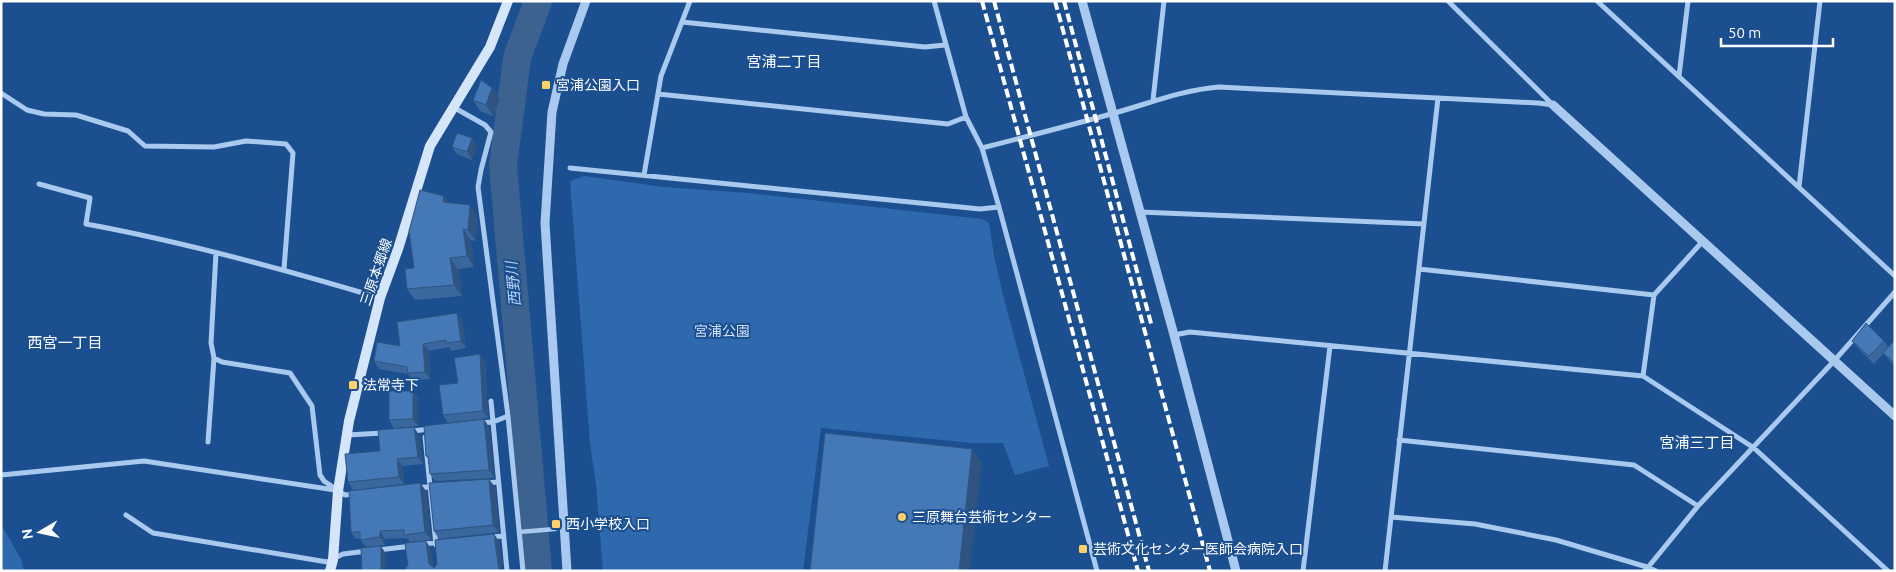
<svg xmlns="http://www.w3.org/2000/svg" width="1896" height="572" font-family="Ubuntu,'Noto Sans JP',sans-serif">
<style>
.green{fill:#2e69ad}
.lines{fill:none;stroke-linecap:round;stroke-linejoin:round}
.river{stroke:#3c6290;stroke-width:28}
.pedestrian{stroke:#a9c9ee;stroke-width:4.5}
.minor{stroke:#a9c9ee;stroke-width:5}
.tertiary{stroke:#a9c9ee;stroke-width:9}
.secondary{stroke:#d6e6fa;stroke-width:10}
.rail{stroke:#fff;stroke-width:4;stroke-dasharray:9 4;stroke-linecap:butt}
.wall{fill:#3a679d}
.shaded-wall{fill:#305480}
.building{fill:#4478b7;stroke:#305480}
.poi-dot{fill:#ffd166;stroke:#1b4f8f;stroke-width:2}
.labels{text-anchor:middle;dominant-baseline:central;stroke-width:4;stroke-linejoin:round;paint-order:stroke}
.poi-label{font-size:14px;fill:#fff;stroke:#1b4f8f;text-anchor:start}
.street-label{font-size:14px;fill:#fff;stroke:#1b4f8f}
.park-label{font-size:14px;fill:#cfe3fa;stroke:#1b4f8f}
.neighbourhood-label{font-size:15px;fill:#fff;stroke:#1b4f8f}
.water-label{font-size:15px;font-style:italic;fill:#b5d3f5;stroke:#1b4f8f}
</style>
<rect width="100%" height="100%" fill="#1b4f8f"/>
<!-- green -->
<path class="green" d="M584 176 664 187 748 193 982 219 989 223 994 256 1004 299 1049 466 1015 475 1003 443H972L821 428 803 571H603L596 484 590 444 570 181Z
M1 524 21 559 24 571H1Z"/>
<g class="lines">
<!-- river -->
<path class="river" d="M538 571 503 166 517 58 538 1"/>
<!-- pedestrian -->
<path class="pedestrian" d="M519 532 555 529"/>
<!-- minor -->
<path class="minor" d="M934 1 966 117 982 148 999 207 1097 571
M1448 1 1553 105
M1597 1 1895 276
M682 22 925 47 945 45
M1679 76 1688 1
M1 93 27 110 44 114 76 115 128 131 145 146 214 147 246 141 286 144 293 153 284 269
M658 94 948 124 966 117
M1153 100 1164 1
M453 107 485 125 491 132 481 170 478 187 508 416 493 422 481 423
M982 148C1025 137 1068 126 1111 114 1148 104 1181 90 1219 87L1538 103 1553 105
M570 168 980 209 999 207
M644 175 661 76 690 1
M39 184 90 198 86 224C185 242 283 269 380 298
M1799 187 1820 1
M1140 212 1424 224
M1419 269 1654 295
M1174 335 1190 332 1643 376 1754 448 1888 571
M214 358 222 362 290 373 312 406 320 475 324 481 345 495 355 494
M1643 376 1654 295 1703 241
M491 401 507 571
M508 416 523 571
M412 431 431 429
M347 435 383 433
M425 437 436 545
M1399 440 1634 465 1698 506
M208 442 214 358 211 343 216 253
M1 475 144 461 335 490
M486 483 498 482
M416 488 435 486
M126 515 153 533 327 562 343 554 367 551
M1391 517 1475 524 1556 540 1647 567 1656 571
M490 537 504 536
M423 544 442 542
M378 550 412 546
M1303 571 1330 346
M1385 571 1438 98
M1645 571 1698 506 1834 361 1895 292"/>
<!-- tertiary -->
<path class="tertiary" d="M1082 1 1174 335 1236 571
M1553 105 1895 416
M567 571 545 223 552 112 563 64 586 1"/>
<!-- secondary -->
<path class="secondary" d="M330 571 333 560 338 491 349 421 380 298 398 249 430 146 490 47 508 1"/>
<!-- rail -->
<path class="rail" d="M982 1 1138 571
M994 1 1149 571
M1055 1 1210 571
M1064 1 1152 327"/>
</g>
<!-- wall -->
<path class="wall" d="M492 88 500 99 493 116 480 111 473 100Z
M472 138 477 146 472 160 457 154 452 147Z
M444 196 449 203 477 216 476 241 471 240 474 267 458 269 462 296 415 300 407 289 414 268Z
M457 313 462 320 466 348 451 351 449 347 429 351 430 379 413 381 408 374 379 369 374 361Z
M1895 340V366L1889 360 1884 353 1874 364 1858 348 1852 341H1884L1888 347Z
M485 361 488 418 448 423 443 415 458 383Z
M413 391 418 398V426L394 428 389 420Z
M489 427 494 478 435 481 430 474 428 458 426 456Z
M419 435 423 464 403 466 404 484 353 490 348 482Z
M420 483 426 491 431 540 410 542 407 538 385 539V545L366 547 360 539H356L351 532Z
M495 487 499 532 439 539 434 531Z"/>
<!-- shaded-wall -->
<path class="shaded-wall" d="M492 88 500 99 493 116 486 105Z
M472 138 477 146 472 160 467 152Z
M444 196 452 207 443 202Z
M470 205 477 216 476 241 468 230Z
M463 229 471 240 474 267 467 256Z
M450 258 458 269 462 296 454 285Z
M457 313 462 320 466 348 461 341Z
M423 344 429 351 430 379 425 372Z
M480 354 485 361 488 418 483 411Z
M413 391 418 398V426L413 419Z
M484 419 489 427 494 478 489 470Z
M414 427 419 435 423 464 418 457Z
M972 449 982 463 970 571H959Z
M397 459 403 466 404 484 399 477Z
M489 479 495 487 499 532 493 525Z
M420 483 426 491 431 540 425 532Z
M380 531 385 539V545L380 537Z
M494 534 499 541 503 571H499Z
M426 541 431 549 434 571 429 564Z
M381 546 386 554V571H381Z"/>
<!-- building -->
<path class="building" d="M481 80 492 88 486 105 473 100Z
M457 133 472 138 467 152 452 147Z
M420 190 444 196 443 202 470 205 468 230 463 229 467 256 450 258 454 285 407 289 405 269 414 268 409 231Z
M457 313 461 341 446 343V340L423 344 425 372 408 373 407 367 374 361 377 342 400 346 397 322Z
M1866 323 1884 341 1869 356 1852 341Z
M1895 340V363L1883 353Z
M480 354 483 411 443 415 439 385 458 383 454 358Z
M389 391H413V419L389 420Z
M484 419 489 470 430 474 428 456H426L424 426Z
M414 427 418 457 397 459 399 477 348 482 345 454 380 451 378 430Z
M825 433 972 449 959 571H810Z
M489 479 493 525 434 531 429 483Z
M420 483 425 532 404 535V530L380 531V537L360 540V532H351L349 491Z
M494 534 499 571H406V566H408L405 543 426 541 429 564 434 568 437 564 435 540Z
M381 546V571H362L361 548Z"/>
<!-- markers -->
<g class="poi-dot">
<rect x="541" y="80" width="10" height="10" rx="2.5"/>
<rect x="348" y="380" width="10" height="10" rx="2.5"/>
<circle cx="902" cy="517" r="5"/>
<rect x="551" y="519" width="10" height="10" rx="2.5"/>
<rect x="1078" y="544" width="10" height="10" rx="2.5"/>
</g>
<g class="labels">
<!-- poi labels -->
<g class="poi-label">
<text x="556" y="85">宮浦公園入口</text>
<text x="363" y="385">法常寺下</text>
<text x="912" y="517">三原舞台芸術センター</text>
<text x="566" y="524">西小学校入口</text>
<text x="1093" y="549">芸術文化センター医師会病院入口</text>
</g>
<!-- street labels -->
<g class="street-label">
<text transform="translate(376 272) rotate(-71)">三原本郷線</text>
</g>
<!-- park labels -->
<g class="park-label">
<text x="722" y="331">宮浦公園</text>
</g>
<!-- neighbourhood labels -->
<g class="neighbourhood-label">
<text x="784" y="61">宮浦二丁目</text>
<text x="65" y="342">西宮一丁目</text>
<text x="1697" y="442">宮浦三丁目</text>
</g>
<!-- water labels -->
<g class="water-label">
<text transform="translate(513 284) rotate(-95)">西野川</text>
</g>
</g>
<!-- border -->
<rect width="1896" height="572" fill="none" stroke="#ffffff" stroke-width="5"/>
<!-- north arrow -->
<g transform="translate(40 532) rotate(261)" stroke="#1b4f8f" stroke-width="4" paint-order="stroke">
<path d="M0-4L9 19L0 12L-9 19Z" fill="#ffffff"/>
<text y="-8" font-size="14" font-weight="bold" text-anchor="middle" fill="#ffffff">N</text>
</g>
<!-- scale -->
<path d="M1721 38v8h112v-8" fill="none" stroke="#ffffff" stroke-width="2.5"/>
<text x="1728" y="38" font-size="15" fill="#ffffff" stroke="#1b4f8f" stroke-width="4" paint-order="stroke">50 m</text>
</svg>
